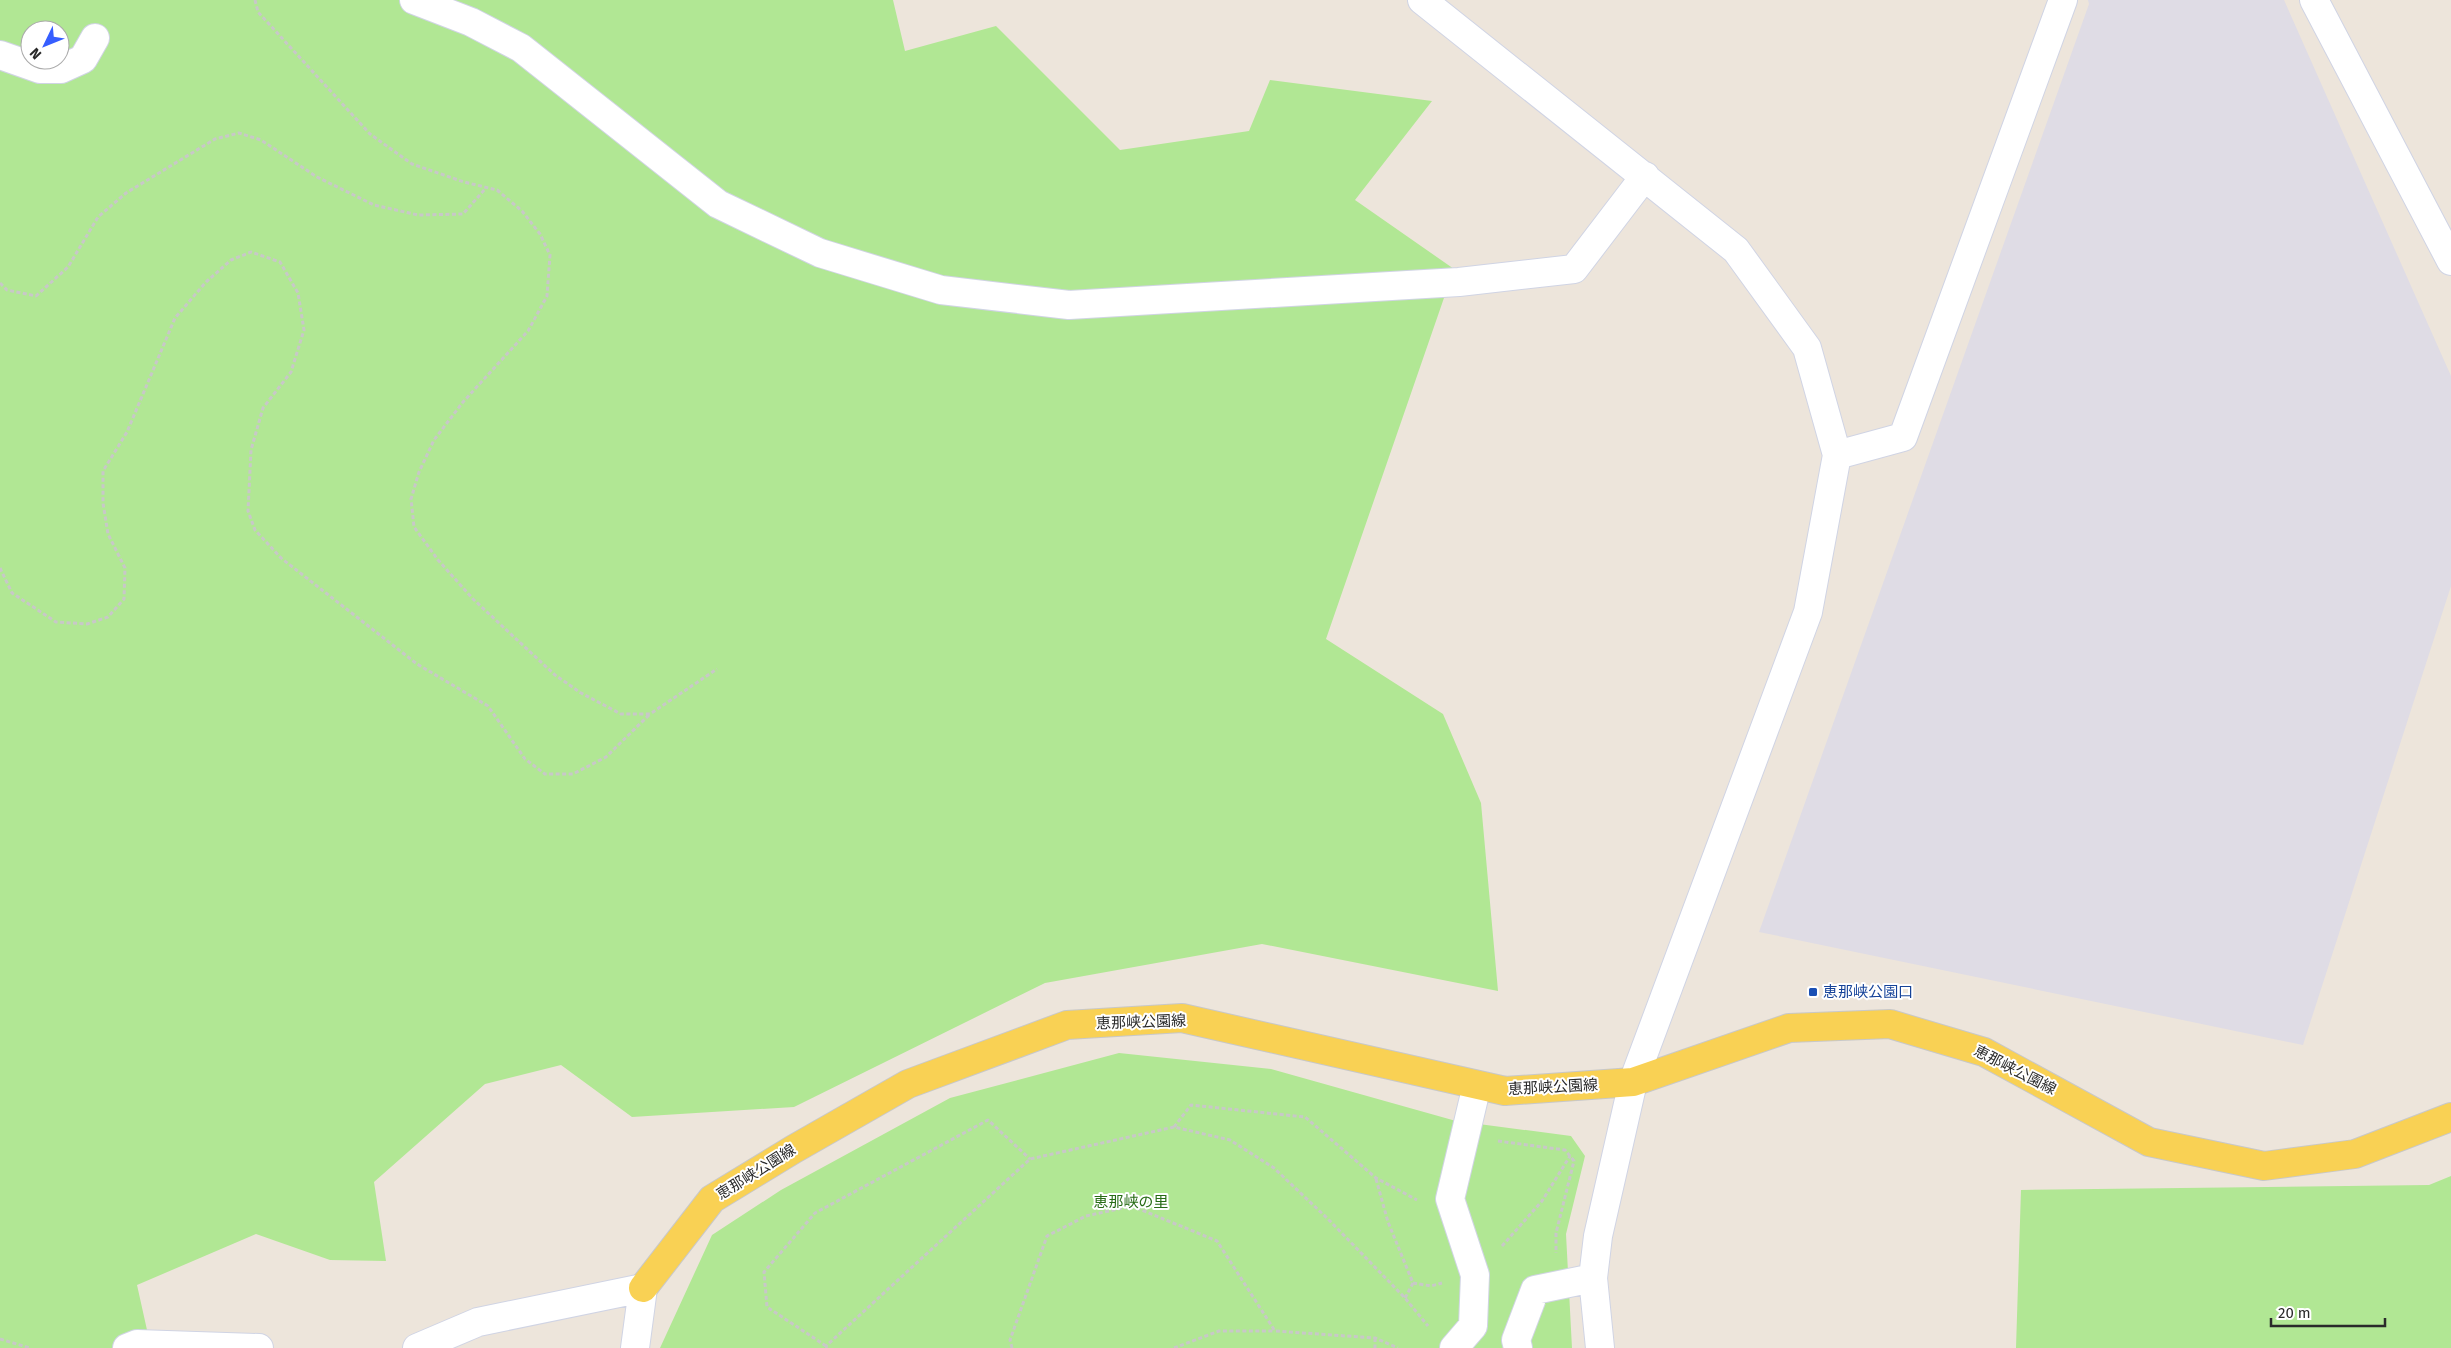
<svg xmlns="http://www.w3.org/2000/svg" width="2451" height="1348" font-family="'Fira Sans','Noto Sans JP',sans-serif">
<style>
.industrial{fill:#dfdce5}
.green{fill:#b1e794;fill-rule:evenodd}
.lines{fill:none;stroke-linecap:round;stroke-linejoin:round}
.minor-casing{stroke:#d0d4e4;stroke-width:30}
.major-casing{stroke:#c8c8c8;stroke-width:30}
.path{stroke:#c8c8c8;stroke-width:3;stroke-dasharray:4 2.5;stroke-linecap:butt}
.minor{stroke:#fff;stroke-width:28}
.major{stroke:#f9d154;stroke-width:28}
.transit-dot{fill:#1a4fb4;stroke:#fff;stroke-width:2}
.labels{text-anchor:middle;dominant-baseline:central;stroke-width:4;stroke-linejoin:round;paint-order:stroke}
.transit-label{font-size:15px;fill:#164399;stroke:#fff;text-anchor:start}
.street-label{font-size:15px;fill:#2a2a2a;stroke:#fff}
.park-label{font-size:15px;fill:#286c16;stroke:#fff}
</style>
<rect width="100%" height="100%" fill="#ede5db"/>
<!-- industrial -->
<path class="industrial" d="M2088 0H2284L2451 376V586L2303 1045 1759 932 2089 4Z"/>
<!-- green -->
<path class="green" d="M0 0H893L905 51 996 26 1120 150 1249 131 1270 80 1432 101 1355 200 1454 269 1326 639 1443 714 1481 803 1498 991 1262 944 1045 983 794 1107 632 1117 561 1065 485 1084 374 1182 386 1261 330 1260 256 1234 137 1285 151 1348H0ZM30 30H60V60H30Z
M1119 1053 1271 1069 1456 1121 1571 1136 1585 1156 1566 1234 1572 1348H660L712 1235 781 1190 950 1098Z
M2451 1176V1348H2016L2021 1190 2429 1185Z"/>
<g class="lines">
<defs>
<path id="minor" d="M414 0 471 22 521 48 718 204 820 253 941 290 1069 305 1459 282 1574 269 1645 176
M1422 0 1736 250 1807 348 1837 455 1808 612 1633 1082 1598 1236 1593 1278 1600 1348
M2314 0 2451 261
M0 55 40 69H61L83 59 95 38
M1837 455 1903 437 2063 0
M127 1348 137 1344 259 1348
M417 1348 478 1322 643 1288 635 1348
M1454 1348 1473 1326 1475 1275 1450 1199 1477 1085
M1518 1348 1516 1340 1535 1290 1593 1278"/>
<path id="major" d="M643 1288 712 1199 794 1149 908 1084 1067 1025 1182 1018 1505 1091 1633 1082 1789 1028 1890 1024 1984 1052 2149 1142 2264 1166 2355 1154 2451 1117"/>
</defs>
<!-- minor casing -->
<use href="#minor" class="minor-casing"/>
<!-- major casing -->
<use href="#major" class="major-casing"/>
<!-- path -->
<path class="path" d="M255 0 258 12 370 134 412 164 464 182 497 190 522 211 540 234 550 255 547 296 528 331 463 402 434 440 419 472 411 499 414 527 438 560 473 599 555 675 581 693 621 714H650L717 669
M0 283 7 290 36 296 68 267 98 217 126 193 215 139 239 133 261 140 317 177 374 205 418 215 463 214 486 188
M0 568 12 593 56 622 87 624 108 617 124 599 125 568 108 534 103 503V471L127 432 175 318 206 282 231 260 251 252 280 262 298 293 304 330 291 372 263 408 251 450 248 511 255 530 281 558 417 664 488 706 525 759 545 774H573L606 757 650 714
M1174 1127 1191 1105 1305 1117 1376 1178 1417 1200
M1498 1141 1565 1150 1574 1161 1556 1233V1253
M1376 1179 1388 1222 1413 1283 1405 1298
M1502 1246 1542 1201 1570 1156
M1413 1283 1431 1286 1442 1283
M1375 1338V1348
M0 1339 30 1348
M826 1346 767 1307 764 1272 815 1213 988 1120 1030 1159
M827 1348 826 1346 1030 1159 1174 1127 1230 1140 1274 1168 1328 1219 1405 1298 1428 1326
M1012 1348 1010 1340 1047 1236 1086 1216 1132 1206 1217 1241 1275 1331 1375 1338 1398 1348
M1174 1348 1219 1331H1275"/>
<!-- minor -->
<use href="#minor" class="minor"/>
<!-- major -->
<use href="#major" class="major"/>
</g>
<!-- markers -->
<rect class="transit-dot" x="1808" y="987" width="10" height="10" rx="2.5"/>
<g class="labels">
<!-- transit labels -->
<g class="transit-label">
<text x="1823" y="992">恵那峡公園口</text>
</g>
<!-- street labels -->
<g class="street-label">
<text transform="translate(1141 1022) rotate(-2)">恵那峡公園線</text>
<text transform="translate(2015 1070) rotate(27)">恵那峡公園線</text>
<text transform="translate(1553 1087) rotate(-3)">恵那峡公園線</text>
<text transform="translate(756 1172) rotate(-32)">恵那峡公園線</text>
</g>
<!-- park labels -->
<g class="park-label">
<text x="1131" y="1202">恵那峡の里</text>
</g>
</g>
<!-- north arrow -->
<g transform="translate(45 45) rotate(227)"><circle r="24" fill="#ffffff" stroke="#aaaaaa"/>
<path d="M0-4L9 19L0 12L-9 19Z" fill="#365eff"/>
<text y="-8" font-size="14" font-weight="bold" text-anchor="middle" fill="#2a2a2a">N</text>
</g>
<!-- scale -->
<path d="M2271 1318v8h114v-8" fill="none" stroke="#2a2a2a" stroke-width="2.5"/>
<text x="2278" y="1318" font-size="15" fill="#2a2a2a" stroke="#ffffff" stroke-width="4" paint-order="stroke">20 m</text>
</svg>
